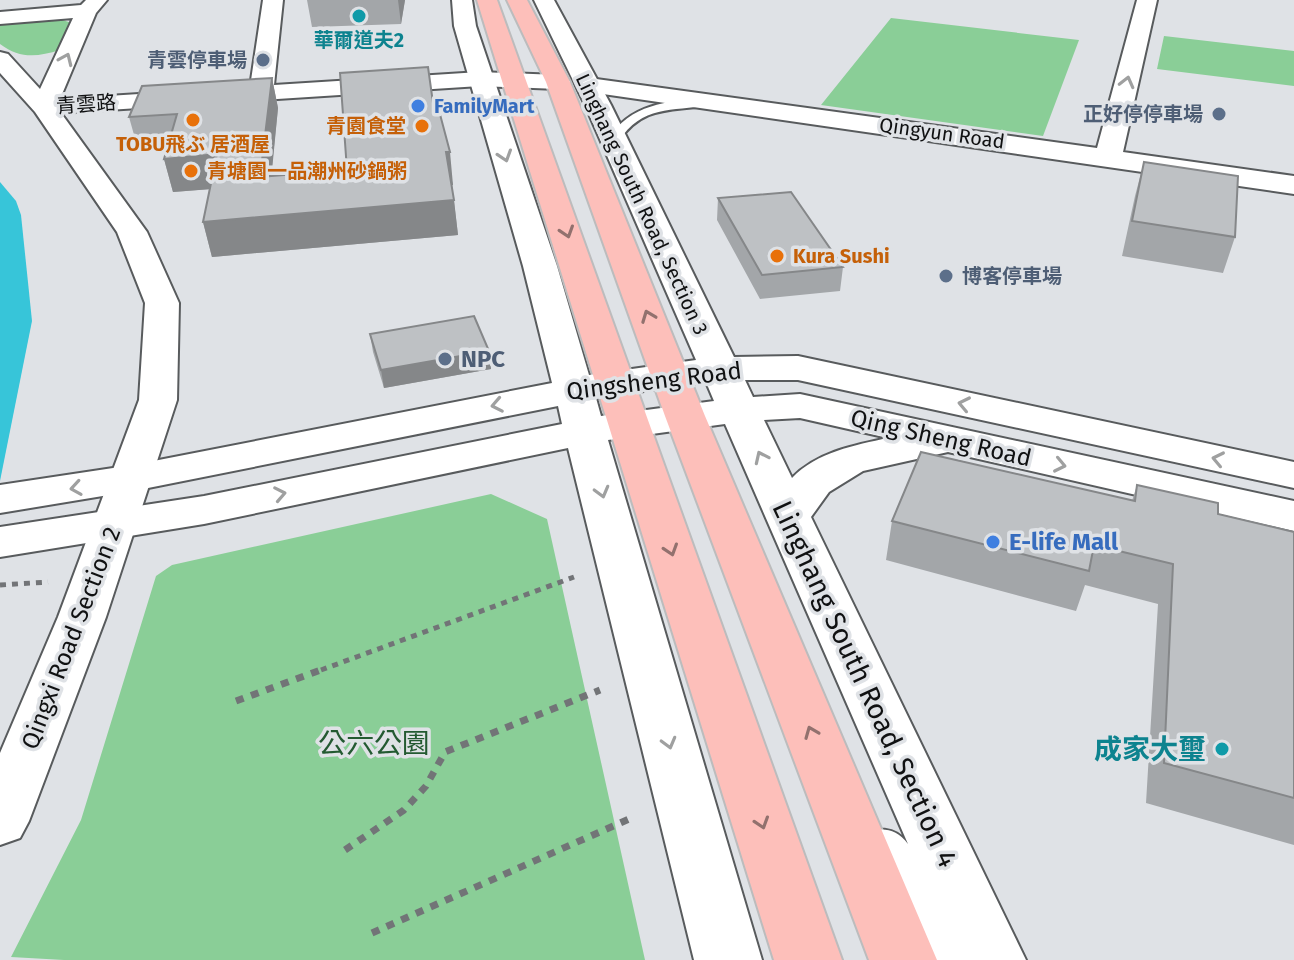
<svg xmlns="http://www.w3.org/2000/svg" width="1294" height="960" font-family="'Fira Sans','Noto Sans TC','Noto Sans JP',sans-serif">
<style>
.green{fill:#8ace97}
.water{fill:#37c5d9}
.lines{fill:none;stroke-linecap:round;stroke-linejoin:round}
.service-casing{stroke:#585b5d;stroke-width:4}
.minor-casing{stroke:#585b5d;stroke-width:4}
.tertiary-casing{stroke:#585b5d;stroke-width:4}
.primary-casing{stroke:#bcbcbd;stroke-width:4}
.path-far1{stroke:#727477;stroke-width:5;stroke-dasharray:6 6;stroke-linecap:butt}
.path{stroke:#727477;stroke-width:7;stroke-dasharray:8 8;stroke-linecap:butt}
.service{fill:#fff;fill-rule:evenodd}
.minor{fill:#fff;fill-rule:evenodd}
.tertiary{fill:#fff;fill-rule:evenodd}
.primary{fill:#fdbfba;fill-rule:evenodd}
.wall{fill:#a3a6a9}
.shaded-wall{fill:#858789}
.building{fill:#bec1c4;stroke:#858789;stroke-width:2}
.oneway{stroke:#9fa0a0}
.oneway2{stroke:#92716e}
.culture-dot{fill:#0f9aa8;stroke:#dfe2e6;stroke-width:3}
.service-dot{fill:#5c6f8a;stroke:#dfe2e6;stroke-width:3}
.shop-dot{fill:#3f7fe0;stroke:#dfe2e6;stroke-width:3}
.food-dot{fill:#e8710a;stroke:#dfe2e6;stroke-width:3}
.labels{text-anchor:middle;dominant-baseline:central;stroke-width:7;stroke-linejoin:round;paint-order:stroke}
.far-culture-label{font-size:20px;font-weight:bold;fill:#0d838f;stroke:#dfe2e6}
.far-service-label{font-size:20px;font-weight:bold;fill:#4e5e75;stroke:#dfe2e6;text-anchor:end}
.far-street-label{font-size:20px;fill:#101112;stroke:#dfe2e6}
.far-shop-label{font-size:20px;font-weight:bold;fill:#366cbe;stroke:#dfe2e6;text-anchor:start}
.far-food-label{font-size:20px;font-weight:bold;fill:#c56008;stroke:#dfe2e6;text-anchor:start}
.service-label{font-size:24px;font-weight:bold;fill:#4e5e75;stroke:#dfe2e6;text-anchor:start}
.street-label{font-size:24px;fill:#101112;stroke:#dfe2e6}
.shop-label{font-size:24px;font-weight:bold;fill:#366cbe;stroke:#dfe2e6;text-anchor:start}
.near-street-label{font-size:28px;fill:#101112;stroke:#dfe2e6}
.near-park-label{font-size:28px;fill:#235a31;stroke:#dfe2e6}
.near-culture-label{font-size:28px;font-weight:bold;fill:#0d838f;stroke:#dfe2e6;text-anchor:end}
</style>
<rect width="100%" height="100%" fill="#dfe2e6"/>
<!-- green -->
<path class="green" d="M891 18 1079 40 1043 136 821 105Z
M59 19 72 23 60 50C37 57 20 59 0 44V24Z
M1164 36 1294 51V86L1157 69Z
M491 494 547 519 645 960H64L11 957 81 820 156 576 172 565Z"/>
<!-- water -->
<path class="water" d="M0 182 16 201 21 215 32 321 0 481Z"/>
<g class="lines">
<defs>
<path id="service" d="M705 99 709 101V105C671 112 643 104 618 142L608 139C631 104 666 101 705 99Z"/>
<path id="minor" d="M86 0H107L96 13 60 99 250 87 263 0H283L274 85 480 72 558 75 566 77 570 82 566 87 558 89 480 86 61 113 147 232 179 303 177 400 106 617 29 821 20 838 0 845V753L58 617 139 400 145 303 117 232 35 112 0 73V52L8 54 40 89 73 18 0 24V12L81 5Z
M1137 0H1157L1123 152 1294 176V194L589 92 581 90 577 85 581 80 589 78 1097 148Z"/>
<path id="tertiary" d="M452 0H472L476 26 557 266 589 375 696 360 585 105 534 0H554L611 105 734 357 798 356 1294 462V488L798 380H745L753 397 800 394 1294 501V531L948 452 863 471 829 492 811 517 1026 960H914L857 873 848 854 857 835C877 828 894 825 908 844L725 424 608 440 762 960H694L568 448 204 524 0 557V527L204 496 562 424 558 406 133 491 0 513V485L133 465 552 383 523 266 454 26ZM706 382 714 401 601 416 596 398ZM800 418 888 438C855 445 817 452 792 478L764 420Z"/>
<path id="primary" d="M477 0H497L842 960H774Z
M507 0H527L570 82 705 416 937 960H869L665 416 546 82Z"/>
</defs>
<!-- service casing -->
<use href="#service" class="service-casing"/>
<!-- minor casing -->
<use href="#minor" class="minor-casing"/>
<!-- tertiary casing -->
<use href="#tertiary" class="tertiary-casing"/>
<!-- primary casing -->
<use href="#primary" class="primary-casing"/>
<!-- path-far1 -->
<path class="path-far1" d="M0 585 48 582
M321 670 574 577"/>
<!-- path -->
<path class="path" d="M236 701 326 668
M345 850 404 810 426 786 445 752 600 690
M372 933 629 819"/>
<!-- service -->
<use href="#service" class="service"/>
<!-- minor -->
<use href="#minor" class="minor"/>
<!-- tertiary -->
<use href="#tertiary" class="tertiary"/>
<!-- primary -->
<use href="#primary" class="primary"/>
</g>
<!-- wall -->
<path class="wall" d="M307 0H405L401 24 312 27Z
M272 78 278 108 271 176 347 170 433 103 453 185H452L458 235 212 257 203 222 210 189 173 192 164 159 167 147 138 149 129 117Z
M1144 162 1235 237 1223 273 1122 256 1135 196Z
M718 198 843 267 840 291 760 299 717 220Z
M370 334 489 351 491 369 384 388 373 352Z
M1137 485 1218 514 1294 532V845L1146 803 1158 604 1085 585 1076 611 886 560 892 521 1132 501Z"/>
<!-- shaded-wall -->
<path class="shaded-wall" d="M398 0H405L401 24Z
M272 78 278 108 268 212 260 177Z
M446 152H450L453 185 449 186Z
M217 154 225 188 173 192 164 159Z
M454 200 458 235 212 257 203 222Z
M489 351 491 369 384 388 381 370Z"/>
<!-- building -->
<path class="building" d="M428 67 433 103H437L450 152H446L454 200 203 222 217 154 164 159 177 114 129 117 142 86 272 78 260 177 347 170 340 73Z
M1144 162 1238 176 1235 237 1132 221Z
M791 192 843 267 762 275 718 198Z
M474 316 489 351 381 370 370 334Z
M921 452 1135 501 1137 485 1218 503V514L1294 532V798L1164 763 1173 564 1094 545 1089 571 892 521Z"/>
<!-- one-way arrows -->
<defs><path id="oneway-chevron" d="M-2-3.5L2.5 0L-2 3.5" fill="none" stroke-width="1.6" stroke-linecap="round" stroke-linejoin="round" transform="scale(2)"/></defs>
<g class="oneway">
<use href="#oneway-chevron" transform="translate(66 59) rotate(-66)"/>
<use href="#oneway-chevron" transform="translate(1127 82) rotate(-76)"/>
<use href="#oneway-chevron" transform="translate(505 156) rotate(72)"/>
<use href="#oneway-chevron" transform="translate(964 404) rotate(-168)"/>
<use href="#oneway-chevron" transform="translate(497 405) rotate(169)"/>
<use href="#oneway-chevron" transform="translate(761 457) rotate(-115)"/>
<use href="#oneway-chevron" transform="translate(1218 459) rotate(-168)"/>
<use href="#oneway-chevron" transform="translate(1060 465) rotate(12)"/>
<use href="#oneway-chevron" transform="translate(76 488) rotate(171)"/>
<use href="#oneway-chevron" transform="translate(602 492) rotate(75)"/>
<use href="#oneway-chevron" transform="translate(280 494) rotate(-11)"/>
<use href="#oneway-chevron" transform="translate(669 743) rotate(75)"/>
</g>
<g class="oneway2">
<use href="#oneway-chevron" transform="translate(567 232) rotate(72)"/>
<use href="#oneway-chevron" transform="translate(648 316) rotate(-111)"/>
<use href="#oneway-chevron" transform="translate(671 550) rotate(72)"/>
<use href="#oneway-chevron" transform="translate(811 732) rotate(-112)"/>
<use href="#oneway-chevron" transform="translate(762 823) rotate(72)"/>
</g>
<!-- markers -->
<g class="culture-dot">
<circle cx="359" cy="16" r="8"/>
<circle cx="1222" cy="749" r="8"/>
</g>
<g class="service-dot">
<circle cx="263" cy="60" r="8"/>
<circle cx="1219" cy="114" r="8"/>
<circle cx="946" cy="276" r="8"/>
<circle cx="445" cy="359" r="8"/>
</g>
<g class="shop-dot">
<circle cx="418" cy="106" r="8"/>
<circle cx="993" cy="542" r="8"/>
</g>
<g class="food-dot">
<circle cx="193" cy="120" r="8"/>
<circle cx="422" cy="126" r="8"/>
<circle cx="191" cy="171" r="8"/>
<circle cx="777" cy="256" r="8"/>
</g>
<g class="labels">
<!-- far-culture labels -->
<g class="far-culture-label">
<text x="359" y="40">華爾道夫2</text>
</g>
<!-- far-service labels -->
<g class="far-service-label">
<text x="247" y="60">青雲停車場</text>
<text x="1203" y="114">正好停停車場</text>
<text x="962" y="276" text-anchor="start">博客停車場</text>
</g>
<!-- far-street labels -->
<g class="far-street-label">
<text transform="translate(86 104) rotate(-4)">青雲路</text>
<text transform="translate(942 133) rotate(8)">Qingyun Road</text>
<text transform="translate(642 204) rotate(65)">Linghang South Road, Section 3</text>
</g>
<!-- far-shop labels -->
<g class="far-shop-label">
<text x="434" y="106">FamilyMart</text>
</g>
<!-- far-food labels -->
<g class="far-food-label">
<text x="406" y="126" text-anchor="end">青園食堂</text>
<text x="193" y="144" text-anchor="middle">TOBU飛ぶ 居酒屋</text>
<text x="207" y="171">青塘園一品潮州砂鍋粥</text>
<text x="793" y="256">Kura Sushi</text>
</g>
<!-- service labels -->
<g class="service-label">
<text x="461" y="359">NPC</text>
</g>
<!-- street labels -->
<g class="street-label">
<text transform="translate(654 381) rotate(-7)">Qingsheng Road</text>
<text transform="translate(941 438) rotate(13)">Qing Sheng Road</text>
<text transform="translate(71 638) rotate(-69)">Qingxi Road Section 2</text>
</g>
<!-- shop labels -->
<g class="shop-label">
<text x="1009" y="542">E-life Mall</text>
</g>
<!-- near-street labels -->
<g class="near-street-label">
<text transform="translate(865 684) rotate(65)">Linghang South Road, Section 4</text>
</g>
<!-- near-park labels -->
<g class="near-park-label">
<text x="374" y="743">公六公園</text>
</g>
<!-- near-culture labels -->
<g class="near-culture-label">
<text x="1206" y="749">成家大璽</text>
</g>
</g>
</svg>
